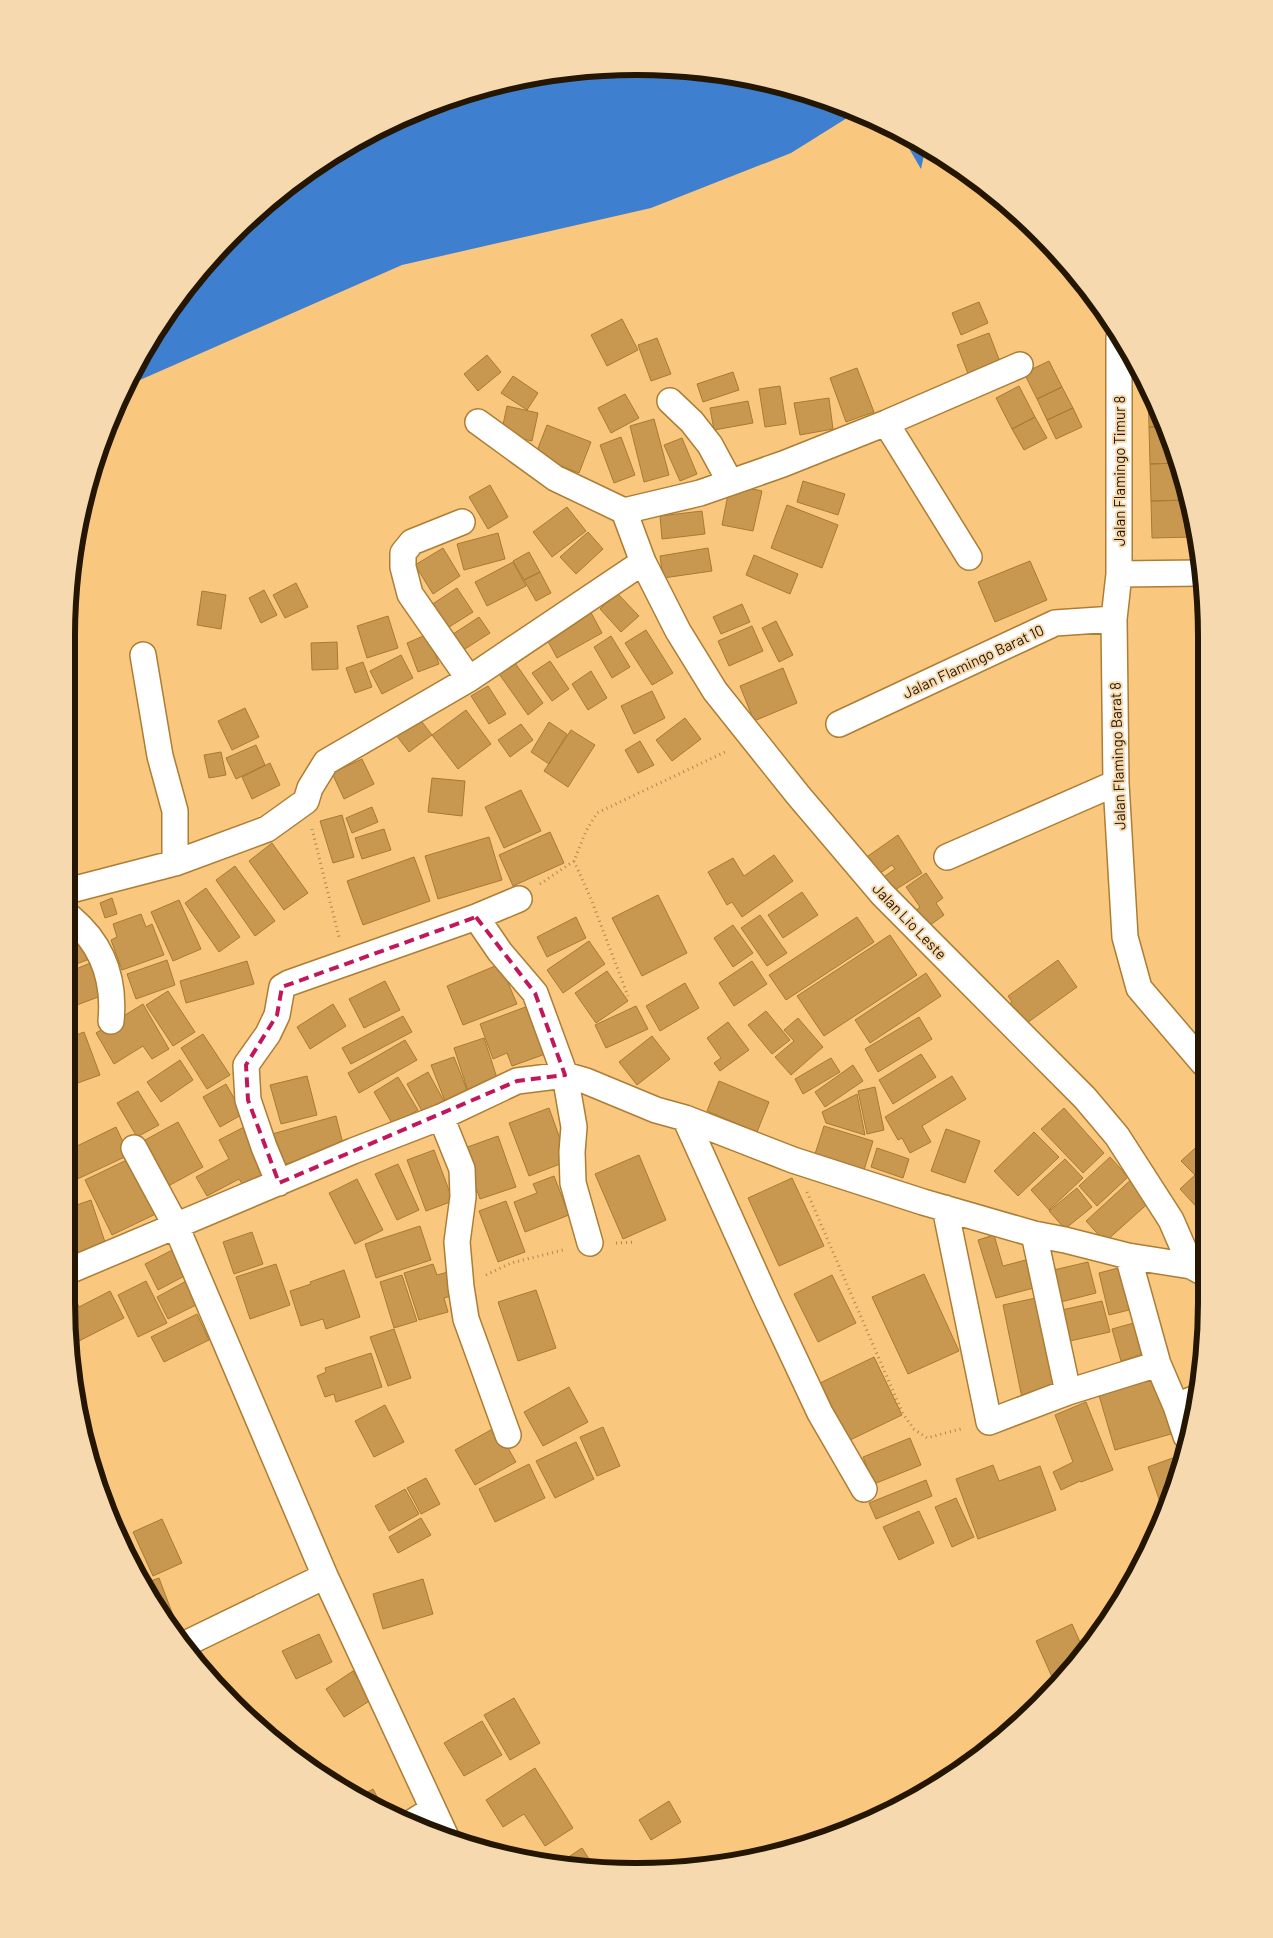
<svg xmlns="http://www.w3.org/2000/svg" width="1273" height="1938" font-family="Barlow,sans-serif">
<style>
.water{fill:#3e7fcf}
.building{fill:#c99850;stroke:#a97a30}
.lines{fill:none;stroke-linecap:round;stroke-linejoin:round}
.street-casing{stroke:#ad7d34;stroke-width:28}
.path{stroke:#ad8752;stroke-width:3;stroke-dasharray:1 4;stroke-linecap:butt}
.street{stroke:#fff;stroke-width:25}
.marked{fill:none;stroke:#c2185b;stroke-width:4;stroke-dasharray:10 6;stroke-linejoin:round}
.labels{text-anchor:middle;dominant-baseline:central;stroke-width:4;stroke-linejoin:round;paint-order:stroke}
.street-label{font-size:15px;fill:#241601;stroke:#f7d9af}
.rim{fill:none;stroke:#241601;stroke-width:6}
</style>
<rect width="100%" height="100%" fill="#fac77f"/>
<!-- water -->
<path class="water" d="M599 67 711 71 820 96 855 113 791 153 651 208 402 265 124 387 208 261 289 184 384 125 489 86Z
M900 133 926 146 921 169Z"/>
<!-- building -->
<path class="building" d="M979 302 988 323 961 335 952 313Z
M622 319 638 350 607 366 591 335Z
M989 333 1002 367 970 379 957 345Z
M657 338 671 374 651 381 638 345Z
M487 355 501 372 478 391 464 374Z
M1049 361 1062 387 1037 399 1024 373Z
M857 368 874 412 846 422 830 378Z
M733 372 739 390 703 402 697 384Z
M513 376 538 393 527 410 501 393Z
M780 386 786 424 765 427 759 389Z
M1019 386 1035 417 1012 429 996 398Z
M1062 387 1073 408 1047 420 1037 399Z
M1148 388H1149L1164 427H1149Z
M625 394 639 418 611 433 598 408Z
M829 398 833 429 800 435 794 403Z
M748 401 753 423 714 430 710 408Z
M507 406 538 413 532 441 501 434Z
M1073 408 1082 427 1056 439 1047 420Z
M1035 417 1047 438 1024 450 1012 429Z
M654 419 669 475 644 482 630 426Z
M547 425 591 442 579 473 535 456Z
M1149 427H1164L1178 463 1150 464Z
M621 437 635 475 614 483 600 445Z
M682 438 697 474 680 481 664 445Z
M1178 463 1187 489 1189 500 1151 501 1150 464Z
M803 481 845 494 838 515 797 502Z
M730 484 762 491 753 531 722 525Z
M490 485 508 517 488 529 469 497Z
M1189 500 1195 537 1152 538 1151 501Z
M787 505 838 525 822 568 771 548Z
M567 507 586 531 552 557 533 532Z
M702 511 705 534 662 539 660 516Z
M588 532 603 549 576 574 560 557Z
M498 533 505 559 464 570 457 544Z
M443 548 460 576 433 594 415 565Z
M708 548 712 571 663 578 660 556Z
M529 552 540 572 524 580 513 561Z
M754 555 798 574 790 594 746 575Z
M1030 561 1047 600 995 622 978 582Z
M513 562 526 586 487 606 475 582Z
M540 572 551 593 536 601 524 580Z
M296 583 308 607 285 618 273 595Z
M457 588 473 612 446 629 431 605Z
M264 590 277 615 261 623 249 598Z
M202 591 226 595 221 629 197 625Z
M617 593 639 616 621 632 600 609Z
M742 604 750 622 721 634 713 617Z
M588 607 602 633 557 658 543 632Z
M388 616 398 648 367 658 357 626Z
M479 617 490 633 454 656 444 640Z
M776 621 793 655 779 662 762 628Z
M752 626 763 651 729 666 718 641Z
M646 630 673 673 652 685 625 643Z
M428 634 439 664 418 672 407 643Z
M611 636 630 667 612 678 594 647Z
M337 642 338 669 312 670 311 643Z
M401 655 413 678 382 694 370 671Z
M513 660 543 703 528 715 497 671Z
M550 661 569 689 552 701 532 673Z
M363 662 372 687 355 693 346 668Z
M783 668 797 703 754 721 740 686Z
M591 671 607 698 588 710 572 684Z
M488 686 506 714 489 724 471 696Z
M652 691 665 718 634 734 621 706Z
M245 708 259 737 232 750 218 721Z
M466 710 491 744 458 769 432 735Z
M416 714 432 735 409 752 393 731Z
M685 718 701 739 672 761 656 740Z
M549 722 567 734 549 764 531 752Z
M521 724 533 740 510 757 498 740Z
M571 730 595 745 568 787 544 771Z
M640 741 654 765 638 773 625 750Z
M256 745 265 765 236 779 226 758Z
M221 752 226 775 209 778 204 755Z
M362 759 374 784 344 799 332 773Z
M270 763 280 785 252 799 242 777Z
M432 778 465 781 462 816 428 812Z
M521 790 541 831 504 848 485 807Z
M372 807 378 822 352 833 346 818Z
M342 815 354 857 333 863 320 821Z
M384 829 391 850 362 859 355 838Z
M550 832 564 863 513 886 499 855Z
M898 835 922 873 887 895 878 881 895 869 892 865 873 878 861 861Z
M489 837 502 880 438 899 425 856Z
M272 843 308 893 284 910 249 861Z
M774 855 793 881 742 917 732 902 727 905 708 872 733 858 744 876Z
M414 857 430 901 363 925 347 881Z
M235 866 275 921 255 936 216 880Z
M926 873 943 898 936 903 944 915 922 931 910 915 920 907 906 887Z
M206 888 240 937 219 952 185 903Z
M802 892 818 915 783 938 768 915Z
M658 895 687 953 642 976 612 918Z
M112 898 117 914 105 918 100 903Z
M179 900 201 949 173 961 151 912Z
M141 914 146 927 152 924 164 955 122 970 111 940 117 937 113 924Z
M760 915 787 953 767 966 741 928Z
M576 917 586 938 547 957 537 937Z
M857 917 874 942 786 1000 769 975Z
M75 924 87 960 71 966V926Z
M733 925 753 953 733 967 714 938Z
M890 935 917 975 824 1036 797 996Z
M589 941 605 964 563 993 547 970Z
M167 960 175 985 136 999 127 974Z
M1058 960 1077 987 1027 1023 1005 1007 1012 1002 1008 996Z
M247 961 254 984 186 1003 180 981Z
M752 961 767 984 734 1006 719 983Z
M93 962 106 994 77 1005 71 992V971Z
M500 964 517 1004 463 1025 447 986Z
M607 971 628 1001 596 1023 575 993Z
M926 973 941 996 870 1043 855 1020Z
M385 981 400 1010 364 1028 349 999Z
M685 983 699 1008 660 1031 646 1006Z
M168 991 195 1032 173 1046 146 1005Z
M536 1003 551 1052 512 1066 507 1053 493 1059 480 1024Z
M143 1004 169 1049 152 1059 143 1046 114 1064 96 1033Z
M333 1004 346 1026 310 1049 297 1027Z
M636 1006 648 1029 606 1048 595 1025Z
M766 1011 790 1040 772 1054 748 1025Z
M403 1016 412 1032 351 1064 342 1048Z
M919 1017 932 1039 878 1072 865 1049Z
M798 1018 823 1047 791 1075 775 1057 794 1041 784 1030Z
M728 1022 749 1050 720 1071 714 1063 721 1058 707 1038Z
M84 1032 100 1075 75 1084 71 1075V1037Z
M203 1034 230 1075 207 1089 181 1048Z
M652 1036 670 1059 637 1085 619 1062Z
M484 1038 498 1081 468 1091 454 1048Z
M405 1040 417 1060 359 1093 348 1073Z
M921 1054 936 1077 893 1104 879 1080Z
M454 1057 471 1100 448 1109 431 1065Z
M831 1058 840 1072 803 1094 795 1079Z
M180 1060 193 1080 161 1102 147 1082Z
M853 1065 863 1081 825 1107 815 1092Z
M428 1072 444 1101 423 1113 407 1084Z
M307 1076 317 1115 281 1124 270 1085Z
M952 1076 966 1099 922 1126 931 1142 910 1153 902 1138 898 1140 885 1117Z
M398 1077 418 1110 393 1125 374 1092Z
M719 1081 769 1102 757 1132 707 1111Z
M226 1084 243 1114 220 1127 203 1097Z
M875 1087 884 1130 867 1134 858 1091Z
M138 1091 159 1125 137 1137 117 1103Z
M857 1094 865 1135 826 1123 822 1112Z
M549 1108 568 1161 529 1176 509 1123Z
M1064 1108 1104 1153 1083 1173 1041 1129Z
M336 1116 344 1148 274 1167 265 1136Z
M178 1122 203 1167 161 1190 136 1145Z
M246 1126 274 1176 247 1192 239 1179 207 1196 196 1177 229 1159 219 1140Z
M824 1126 873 1141 864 1170 815 1154Z
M116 1127 129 1155 71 1182V1149Z
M946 1129 980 1141 965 1183 931 1171Z
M1034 1132 1059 1157 1018 1196 994 1171Z
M498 1136 516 1187 480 1199 462 1149Z
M1203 1141V1214L1180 1189 1195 1175 1181 1161Z
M877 1148 909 1159 903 1178 871 1167Z
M434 1150 453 1201 426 1211 407 1160Z
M639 1155 666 1220 623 1239 595 1174Z
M135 1156 162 1211 112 1235 85 1180Z
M1110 1157 1128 1177 1097 1206 1079 1186Z
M1065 1159 1083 1178 1049 1210 1031 1190Z
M398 1164 419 1210 397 1220 375 1174Z
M554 1176 569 1215 525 1232 514 1202 537 1193 533 1184Z
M1134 1177 1153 1199 1105 1242 1086 1221Z
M792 1178 824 1246 779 1266 748 1198Z
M357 1179 383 1230 355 1244 329 1193Z
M1077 1188 1092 1207 1065 1229 1049 1211Z
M91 1200 109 1254 81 1264 71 1235V1207Z
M506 1201 525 1252 498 1262 479 1211Z
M420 1226 431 1260 376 1278 365 1244Z
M252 1232 263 1264 234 1274 223 1242Z
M994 1235 1003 1266 1037 1257 1045 1285 996 1298 978 1240Z
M71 1242 78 1259 71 1262Z
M180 1246 194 1271 158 1290 145 1264Z
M1088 1262 1096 1293 1053 1304 1045 1272Z
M276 1264 290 1305 250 1319 236 1277Z
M433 1264 437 1275 455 1270 461 1293 444 1298 448 1312 419 1320 404 1273Z
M1122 1267 1133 1309 1109 1315 1099 1273Z
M344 1270 360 1317 326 1329 323 1319 301 1326 290 1291 311 1284 310 1282Z
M924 1274 959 1351 908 1374 872 1297Z
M402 1275 417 1321 394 1328 380 1282Z
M832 1275 856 1323 818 1342 794 1294Z
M190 1279 202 1302 168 1319 157 1297Z
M146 1281 167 1323 138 1337 118 1295Z
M536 1290 556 1348 518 1361 498 1302Z
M110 1291 124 1318 77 1342 71 1330V1296L73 1294 79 1307Z
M1045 1296 1064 1390 1022 1398 1003 1305Z
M1102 1301 1110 1332 1061 1343 1053 1312Z
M197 1314 209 1340 164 1362 151 1337Z
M1141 1321 1150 1352 1121 1361 1112 1329Z
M394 1329 411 1378 388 1386 370 1337Z
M71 1336 78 1349 71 1352Z
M371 1353 382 1387 336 1402 334 1394 325 1397 317 1376 326 1372 325 1368Z
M874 1357 902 1415 846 1442 818 1384Z
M1155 1376 1171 1434 1115 1450 1098 1392Z
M569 1387 588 1422 543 1446 524 1412Z
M1086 1402 1113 1470 1081 1482 1080 1481 1061 1490 1053 1472 1073 1462 1055 1415Z
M385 1405 404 1442 374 1457 355 1421Z
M496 1427 516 1462 475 1485 455 1450Z
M603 1427 620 1466 597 1476 580 1437Z
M910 1438 921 1465 874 1484 863 1457Z
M576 1442 594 1479 555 1498 536 1461Z
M1178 1456 1179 1459 1168 1503 1161 1505 1148 1467Z
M529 1464 545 1498 495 1522 479 1489Z
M993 1465 999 1481 1040 1466 1056 1510 978 1539 956 1479Z
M426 1478 440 1504 421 1514 407 1488Z
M926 1480 932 1496 876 1519 869 1503Z
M405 1489 419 1514 389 1531 375 1506Z
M956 1498 974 1537 952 1547 935 1507Z
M919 1511 934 1543 899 1560 883 1527Z
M421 1518 431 1535 398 1553 389 1537Z
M162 1519 182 1563 153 1576 133 1532Z
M159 1578 176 1623 168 1626 163 1619 145 1583Z
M423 1579 433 1614 383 1629 373 1594Z
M1072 1624 1084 1651 1065 1677 1056 1686 1036 1641Z
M319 1634 332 1662 296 1679 282 1651Z
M353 1671 371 1700 344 1717 326 1689Z
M514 1698 540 1743 510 1760 484 1715Z
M482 1721 502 1755 464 1776 444 1743Z
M535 1768 573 1828 545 1846 524 1814 503 1827 486 1800Z
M373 1789 384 1810 356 1798Z
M669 1801 681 1822 651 1840 639 1820Z
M582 1848 595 1868 558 1864Z"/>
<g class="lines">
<defs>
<path id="street" d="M1119 338V574L1114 619 1116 783 1125 937 1139 988 1203 1063
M670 401 692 422 710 445 730 482
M478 422 555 478 624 511
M886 423 969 557
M462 522 412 542 403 553V567L410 594 469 679
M643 562 678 631 715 691 798 795 882 894 1085 1098 1117 1136 1171 1220 1191 1266
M1119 574 1201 573
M143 655 160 756 175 811V863
M839 724 1055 623 1114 619
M947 857 1116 783
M71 890 175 863 267 829 306 801 310 788 326 762 469 679 643 562 624 511 700 493 783 464 886 423 1020 365
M476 917 500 952 535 993 565 1075 574 1127 572 1152 573 1183 590 1243
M71 918C103 945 115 980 111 1021
M441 1117 462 1169 463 1197 457 1242 461 1287 466 1319 508 1435
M685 1118 767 1300 820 1413 864 1489
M134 1148 176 1226 325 1576
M279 1183 264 1147 248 1100 246 1065 268 1034 277 1015 282 987 289 983 476 917 519 899
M945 1208 989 1422 1068 1392 1158 1364
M1034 1234 1068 1392
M1128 1256 1158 1364 1176 1406 1186 1436
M71 1270 353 1151 441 1117 517 1081 565 1075 586 1081 656 1110 685 1118 793 1160 923 1202 1034 1234 1065 1240 1128 1256 1191 1266 1202 1272
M1176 1406 1196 1398
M183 1645 325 1576 447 1839
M411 1823 433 1809"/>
</defs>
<!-- street casing -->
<use href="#street" class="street-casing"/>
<!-- path -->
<path class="path" d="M312 829 339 937
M574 861 591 899 628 996
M540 884 574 861 586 831 597 813 727 751
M807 1192 903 1414 914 1429 927 1438 964 1428
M616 1243 636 1242
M486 1275 511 1263 563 1250
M203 1664 209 1679"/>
<!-- street -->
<use href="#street" class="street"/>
</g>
<!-- marked area -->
<path class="marked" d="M476 917 535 993 565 1075 517 1081 279 1183 248 1100 246 1065 277 1015 282 987Z"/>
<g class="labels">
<!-- street labels -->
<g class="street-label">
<text transform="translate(1119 471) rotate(-90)">Jalan Flamingo Timur 8</text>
<text transform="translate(973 661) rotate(-25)">Jalan Flamingo Barat 10</text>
<text transform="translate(1117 756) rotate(-92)">Jalan Flamingo Barat 8</text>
<text transform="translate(910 921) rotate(46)">Jalan Lio Leste</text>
</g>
</g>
<!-- crop -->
<path d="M0 0H1273V1938H0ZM636 75H637A561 561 0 0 1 1198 636V1302A561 561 0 0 1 637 1863H636A561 561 0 0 1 75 1302V636A561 561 0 0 1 636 75Z" fill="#f7d9af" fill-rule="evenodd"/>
<path class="rim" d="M636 75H637A561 561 0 0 1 1198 636V1302A561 561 0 0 1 637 1863H636A561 561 0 0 1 75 1302V636A561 561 0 0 1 636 75Z"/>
</svg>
